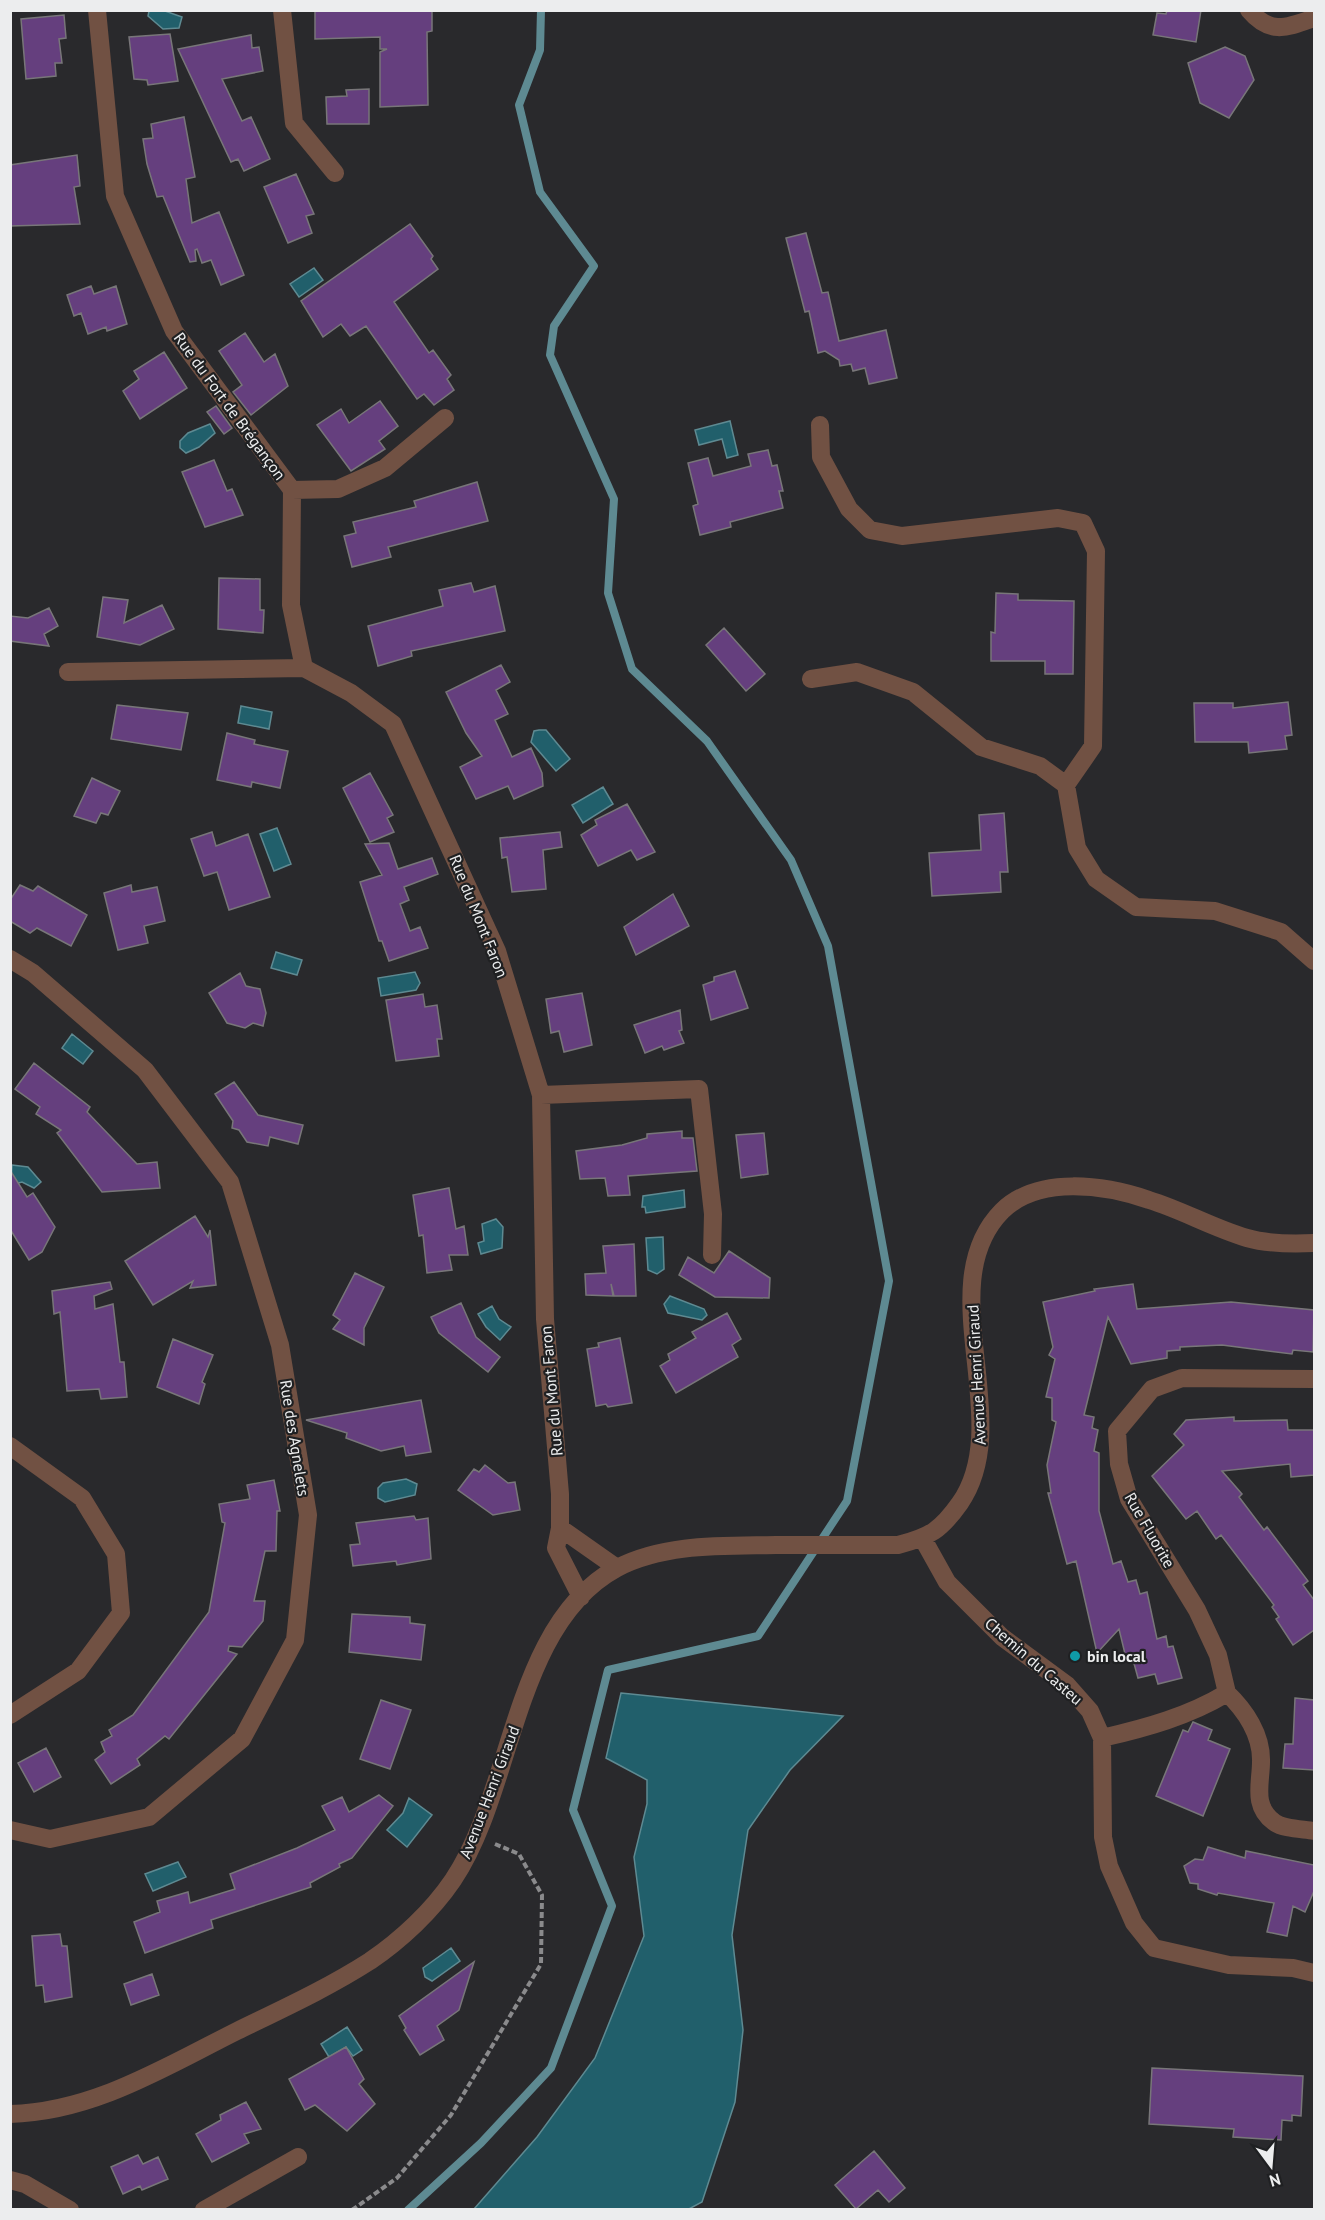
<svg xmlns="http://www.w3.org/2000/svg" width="1325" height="2220" font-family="'PT Sans',sans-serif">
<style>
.water{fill:#215f6b;stroke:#5e8a92;stroke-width:1.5}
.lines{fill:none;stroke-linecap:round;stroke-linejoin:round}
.stream{stroke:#5e8a92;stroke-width:8}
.building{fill:#653f7e;stroke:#787679;stroke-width:1.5}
.path{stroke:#8a8a8c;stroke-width:4;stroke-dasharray:6 3;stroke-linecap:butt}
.minor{stroke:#715143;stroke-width:18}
.culture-dot{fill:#0f9aa8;stroke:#1f2022;stroke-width:2}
.labels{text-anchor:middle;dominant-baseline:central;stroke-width:4.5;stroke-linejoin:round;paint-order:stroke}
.street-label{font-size:16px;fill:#ecedee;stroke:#1f2022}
.poi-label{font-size:16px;font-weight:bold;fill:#ecedee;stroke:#1f2022;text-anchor:start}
</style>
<rect width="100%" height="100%" fill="#29292c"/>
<!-- water -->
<path class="water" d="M149 11H165L182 17 179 28 163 29 148 16Z
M314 268 323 280 299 297 290 284Z
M730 421 738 455 727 458 722 439 699 445 695 430Z
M210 424 215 433 199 447 186 453 180 448V441L188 433Z
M241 706 272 712 269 729 238 723Z
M539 730H546L570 759 556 771 531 742 534 731Z
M603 787 613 804 583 823 572 805Z
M277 828 291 864 274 871 260 834Z
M276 952 302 960 297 975 271 968Z
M415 972 420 983 416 990 381 996 378 978Z
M72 1034 93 1051 83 1064 62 1048Z
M12 1165 28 1167 41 1182 34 1188 22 1182 11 1185Z
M684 1190 685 1207 646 1213 645 1207H642L643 1196Z
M496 1219 503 1227 502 1248 481 1254 478 1243 484 1241 482 1224Z
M663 1237 664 1269 657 1274 648 1270 646 1238Z
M670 1296 704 1309 707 1315 702 1320 668 1313 664 1304Z
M492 1306 499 1319 511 1327 500 1340 486 1327 478 1314Z
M406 1479 417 1484 415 1495 385 1502 378 1498V1488L383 1483Z
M621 1693 843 1716 790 1770 748 1830 732 1935 743 2030 735 2102 702 2202 687 2210 474 2209 537 2137 595 2058 644 1936 634 1857 647 1804V1780L606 1758Z
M409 1798 432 1815 407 1847 387 1830 403 1813Z
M178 1862 186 1877 153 1891 145 1874Z
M451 1948 460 1961 432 1981 425 1977 423 1968Z
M347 2027 362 2050 353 2056 346 2047 329 2057 321 2044Z"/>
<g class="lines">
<!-- stream -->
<path class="stream" d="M408 2210 481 2143 551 2068 612 1906 573 1810 608 1670 758 1636 847 1501 889 1281 828 946 791 860 707 741 632 669 608 593 614 499 550 355 554 326 594 266 540 192 519 105 540 50 541 10"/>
</g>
<!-- building -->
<path class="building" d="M315 10H432V31L427 32 428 105 380 107V52L387 49H380V37L315 39Z
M1167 10H1201L1196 42 1153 35 1157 13 1166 14Z
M64 15 66 38 59 39 62 63H55L56 76 26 79 21 19Z
M170 34 178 81 148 85 147 80 134 79 129 37Z
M251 35 252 48 259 47 263 71 222 79 242 121 251 117 270 159 244 171 238 159 231 162 178 49Z
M1225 47 1245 56 1254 80 1229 118 1200 103 1188 63Z
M369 89V124H327L326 97 347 96 346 90Z
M184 117 195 177 186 179 192 223 219 212 244 275 221 285 211 260 202 263 197 249 195 250 196 261 190 262 163 196 157 197 147 164 143 139 153 138 151 124Z
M77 155 80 186 74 187 80 224 10 226V165Z
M296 174 314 214 306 216 312 233 288 243 264 187Z
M410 224 433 256 431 259 438 269 394 302 429 353 433 350 451 375 447 379 454 390 434 405 424 394 417 399 366 326 350 336 341 324 323 337 301 301Z
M806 233 822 293 828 292 839 341 886 330 897 378 869 384 865 368 853 371 851 364 840 366 839 360 825 351 818 353 809 311 805 312 786 238Z
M91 286 94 294 116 286 127 324 107 331 106 327 88 334 81 313 74 316 67 295Z
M245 333 264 362 275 354 288 386 251 415 233 392 242 385 219 351Z
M164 352 187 388 140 419 123 391 139 379 134 371Z
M380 401 398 426 379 441 385 449 351 471 317 425 341 409 349 423Z
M216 406 232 428 224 434 207 412Z
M768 450 772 466 777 465 783 491H779L783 508 730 522 731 527 700 535 693 506 698 504 688 463 708 458 713 476 751 466 748 454Z
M214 460 227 491 232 489 243 515 205 527 182 472Z
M477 482 488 521 388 547 391 557 352 567 344 536 356 533 353 522 416 507 414 501Z
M219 578 260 579V610H264L263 633 218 629Z
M471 583 474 592 495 586 505 631 411 651 412 656 378 666 368 626 443 606 439 590Z
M996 593 1018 594V600L1074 601 1073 674H1045V661H991V632L995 633Z
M103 597 128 600 124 623 162 605 174 629 140 645 97 637Z
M49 608 58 626 44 634 49 646 10 641V616L28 618Z
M724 628 765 674 746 691 706 645Z
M501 665 510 682 496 690 508 714 495 720 512 757 531 748 542 773 543 786 514 799 508 786 476 799 460 767 482 756 466 733 446 692Z
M1288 702 1292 735 1285 736 1287 749 1249 753 1248 742H1195L1194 703H1233V708Z
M117 705 188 713 181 750 111 739Z
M227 733 255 740 254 744 288 751 280 788 252 782 251 787 217 780Z
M370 773 393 815 387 818 394 832 370 842 343 788Z
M92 778 120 791 108 815 101 813 96 823 74 816Z
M627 804 655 852 637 860 631 850 598 866 581 835 597 825 595 820Z
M1004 813 1008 872H1000L1001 892 932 896 929 853 981 850 979 815Z
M212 832 216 846 248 834 270 897 229 910 217 872 204 876 191 839Z
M560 832 562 847 543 850 546 889 512 892 507 857 502 858 500 838Z
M389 843 398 869 432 858 438 874 404 887 409 900 400 904 410 931 420 927 428 948 389 961 382 941H379L360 882 382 875 365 844Z
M20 885 33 891 38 886 87 915 71 946 37 928 30 933 10 921V900Z
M131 885 132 892 157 887 165 921 144 926 148 943 118 950 104 893Z
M673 894 689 926 636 955 624 927Z
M735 971 748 1008 711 1020 703 985 714 981V977Z
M240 973 246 986 260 989 266 1013 263 1026 253 1023 245 1028 227 1023 209 993Z
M582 993 592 1045 564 1052 559 1031 551 1033 546 999Z
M423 994 425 1007 437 1005 442 1039H437L439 1056 396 1061 386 1000Z
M680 1010 682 1030 679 1031 684 1043 664 1050 662 1046 645 1053 634 1025Z
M34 1063 90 1107 87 1112 137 1164 157 1162 160 1188 102 1192 57 1133 61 1130 36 1114 40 1107 15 1089Z
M234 1082 258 1115 303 1125 298 1144 270 1137 268 1146 247 1142 239 1130 232 1128 233 1121 215 1094Z
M682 1131V1138H693L697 1171 628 1176 630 1195 608 1196 605 1178 580 1179 576 1151 622 1145 647 1138V1134Z
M764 1133 768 1174 741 1178 736 1135Z
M10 1170 27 1197 33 1193 55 1227 42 1252 29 1260 10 1229Z
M449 1188 456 1229 464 1226 468 1255H449L452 1270 427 1273 423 1235 419 1236 413 1195Z
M195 1216 208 1237 210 1230 216 1285 190 1288 193 1281 153 1305 125 1261Z
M634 1244 636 1296H614L611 1284 613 1296 586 1295 585 1274 606 1273 603 1246Z
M729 1251 770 1278 769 1298 715 1297 679 1275 688 1257 714 1273Z
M355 1273 384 1287 364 1328V1345L333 1329 340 1320 333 1315Z
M110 1282 112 1289 94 1296 95 1309 113 1304 120 1362H124L127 1397 101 1399 99 1389 67 1391 60 1312 54 1314 52 1291Z
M1133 1284 1137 1309 1231 1302 1314 1310 1313 1352 1293 1350 1292 1354 1222 1345 1180 1347V1350L1167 1351V1358L1131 1364 1108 1317 1084 1415 1094 1417 1092 1428 1098 1430 1094 1451 1099 1453V1511L1113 1564 1121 1561 1128 1582 1136 1580 1140 1594 1147 1592 1157 1639 1166 1636 1168 1647 1173 1646 1182 1678 1158 1684 1155 1674 1138 1678 1132 1656 1126 1658 1119 1629 1097 1653 1076 1561 1067 1564 1048 1493H1051L1047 1465 1056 1422 1052 1420V1398L1046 1397 1055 1359 1049 1355 1053 1347 1043 1302 1095 1291 1094 1289Z
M461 1303 476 1337 500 1357 488 1372 439 1333 431 1317Z
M727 1313 741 1339 732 1345 738 1357 676 1393 660 1366 670 1360 668 1354 696 1338 692 1332Z
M620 1338 632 1403 608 1407 606 1404 596 1406 587 1349 599 1347 598 1343Z
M173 1339 213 1355 202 1382 205 1384 199 1404 157 1387Z
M421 1400 431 1452 406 1456 404 1446 381 1451 346 1438 347 1433 306 1420Z
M1234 1417V1421L1287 1420 1288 1430H1314V1475L1291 1477 1290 1464 1222 1471 1242 1494 1239 1497 1264 1530 1267 1527 1308 1581 1303 1585 1314 1600V1630L1293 1645 1276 1619 1279 1617 1272 1607 1274 1605 1221 1535 1216 1539 1197 1511 1186 1519 1152 1476 1184 1445 1174 1434 1186 1420Z
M485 1465 508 1483 515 1482 520 1510 493 1515 458 1490 474 1469 479 1472Z
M274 1480 280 1511H277L276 1551H265L254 1601H265L263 1621 242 1647 229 1646 228 1651 237 1654 169 1739 165 1736 137 1759 140 1765 111 1784 95 1760 105 1752 101 1742 112 1736 109 1730 133 1715 209 1612 225 1523 222 1522 219 1504 250 1499 247 1485Z
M414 1516 416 1520 428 1518 431 1559 397 1565 396 1561 353 1566 350 1545 360 1544 356 1523Z
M352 1614 410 1617V1623L425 1625 421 1660 349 1652Z
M1295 1698 1314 1700V1770L1283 1768 1285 1744H1293Z
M381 1700 411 1710 390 1769 360 1759Z
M1193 1722 1212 1730 1208 1740 1230 1749 1203 1816 1156 1796 1183 1730 1188 1732Z
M46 1748 61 1777 34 1792 18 1763Z
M379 1795 393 1806 352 1858 339 1864 340 1867 310 1883 311 1887 211 1920 213 1928 145 1953 134 1922 160 1912 157 1901 188 1892 190 1903 235 1889 230 1874 297 1848 335 1830 322 1806 342 1797 349 1812Z
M1208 1847 1245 1858 1246 1851 1314 1865V1891L1305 1912 1293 1906 1287 1936 1267 1932 1274 1903 1218 1893 1217 1895 1198 1889V1884L1190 1883 1184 1866 1195 1859 1203 1860Z
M60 1934 62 1946H67L72 1997 45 2002 43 1985 36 1986 32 1936Z
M474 1962 459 2010 437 2026 444 2040 420 2055 404 2030 406 2028 399 2016Z
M152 1974 159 1995 131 2005 124 1984Z
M346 2047 364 2079 359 2084 375 2104 347 2131 315 2105 305 2110 289 2079Z
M1152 2068 1303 2076 1301 2116 1292 2115V2121L1282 2120 1281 2140 1233 2137 1234 2129 1149 2124Z
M246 2102 261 2129 244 2134 249 2143 212 2162 196 2134 221 2120 220 2115Z
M874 2151 905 2188 889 2202 878 2190 856 2209 835 2185Z
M138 2155 143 2164 158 2157 168 2179 142 2190 140 2186 123 2194 111 2167Z"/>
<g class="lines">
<!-- path -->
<path class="path" d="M10 344V361
M352 2210 397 2178 451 2115 541 1964 542 1895 519 1854 495 1844"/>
<!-- minor -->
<path class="minor" d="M97 10 115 196 174 331 292 490 291 605 304 668
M282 10 294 123 335 173
M1249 10C1270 35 1286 28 1314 18
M820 425 821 457 849 509 870 530 902 536 1058 518 1083 523 1096 551 1093 746 1066 785 1077 848 1096 879 1136 907 1215 911 1281 932 1314 961
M292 490 338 489 385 468 445 418
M68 672 304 668 351 693 393 724 497 951 541 1095 545 1319 560 1494V1528L556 1548 581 1597
M811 679 857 672 913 692 981 747 1040 766 1066 785
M10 959 33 973 145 1070 230 1182 280 1345 308 1515 295 1640 242 1739 149 1817 50 1839 10 1830
M541 1095 699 1089 713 1214 712 1255
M10 1446 82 1498 116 1554 121 1613 78 1671 10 1715
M560 1528 617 1568
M923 1539 947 1582 1002 1637 1067 1685 1090 1711 1102 1738 1103 1837 1109 1866 1134 1923 1154 1948 1229 1965 1293 1968 1314 1973
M1227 1693 1218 1655 1197 1610 1129 1499 1119 1464 1117 1431 1152 1389 1182 1378 1314 1379
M1227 1693C1245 1710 1262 1735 1261 1762 1261 1783 1252 1806 1274 1822 1283 1829 1303 1829 1314 1831
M1102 1738C1146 1728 1189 1716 1227 1693
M10 2114C93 2112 165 2067 237 2031 282 2009 328 1988 370 1961 401 1940 432 1911 453 1880 514 1790 513 1624 617 1568 665 1543 724 1546 776 1545 817 1545 858 1545 898 1545 930 1537 941 1530 960 1503 1017 1421 929 1285 1002 1211 1039 1175 1105 1185 1149 1200 1182 1210 1213 1228 1247 1238 1268 1244 1293 1244 1314 1243
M10 2180 25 2184 70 2210
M204 2210 298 2157"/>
</g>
<!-- markers -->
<circle class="culture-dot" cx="1075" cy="1656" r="6"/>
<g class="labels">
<!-- street labels -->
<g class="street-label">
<text transform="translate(230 406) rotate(54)">Rue du Fort de Brégançon</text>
<text transform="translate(479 916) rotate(68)">Rue du Mont Faron</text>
<text transform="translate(976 1375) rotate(-93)">Avenue Henri Giraud</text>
<text transform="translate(551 1391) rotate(-95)">Rue du Mont Faron</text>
<text transform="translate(295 1438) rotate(81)">Rue des Agnelets</text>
<text transform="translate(1150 1530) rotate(60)">Rue Fluorite</text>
<text transform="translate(1034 1661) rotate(41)">Chemin du Casteu</text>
<text transform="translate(489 1792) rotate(-69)">Avenue Henri Giraud</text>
</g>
<!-- poi labels -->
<g class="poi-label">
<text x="1087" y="1656">bin local</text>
</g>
</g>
<!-- border -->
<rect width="1325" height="2220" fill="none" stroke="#ecedee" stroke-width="24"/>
<!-- north arrow -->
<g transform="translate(1271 2166) rotate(164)" stroke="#1f2022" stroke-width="4.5" paint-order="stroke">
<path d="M0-4.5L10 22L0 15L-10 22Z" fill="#ecedee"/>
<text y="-9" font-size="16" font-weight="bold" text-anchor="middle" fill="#ecedee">N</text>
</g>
</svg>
